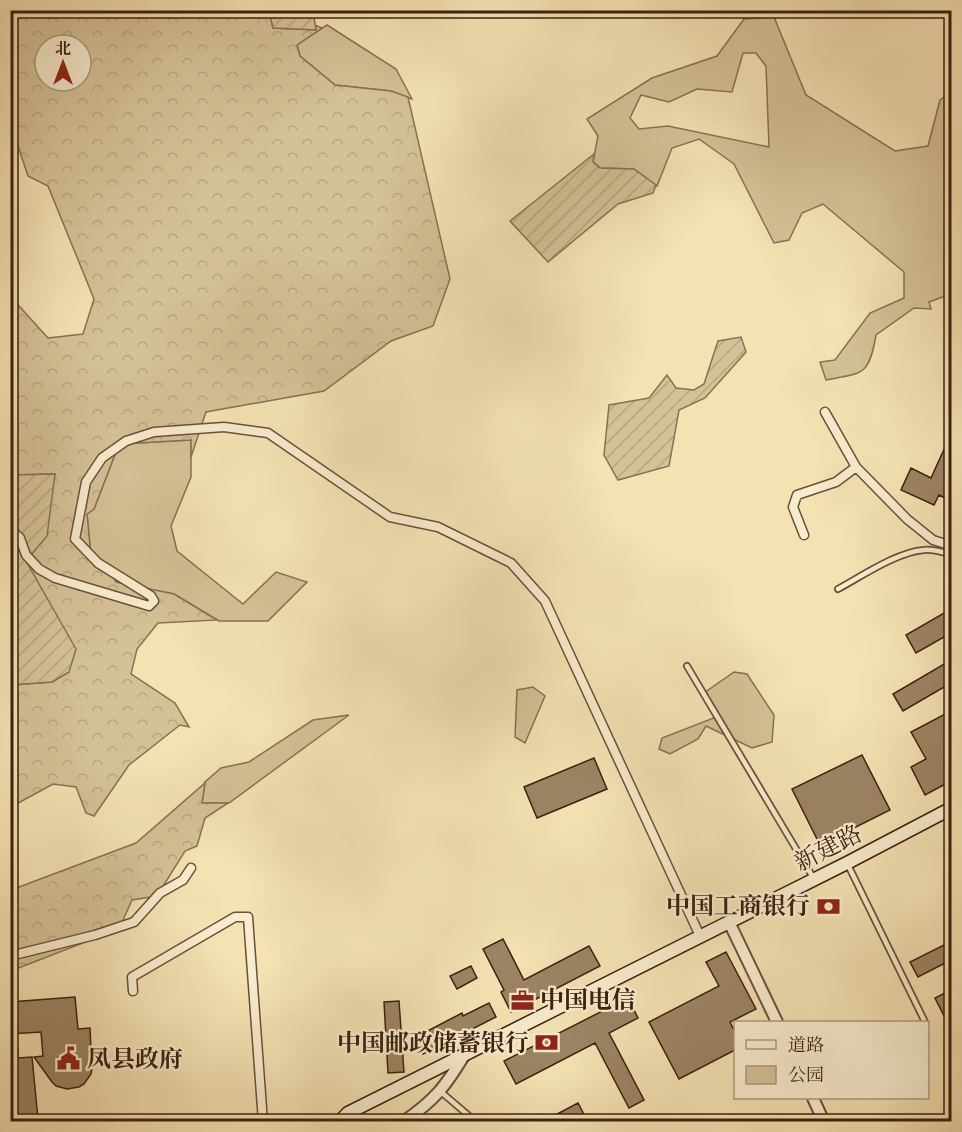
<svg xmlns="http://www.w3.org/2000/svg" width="962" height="1132" font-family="Alegreya,'Noto Serif SC',serif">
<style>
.green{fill:#d5c197;stroke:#897053;stroke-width:1.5;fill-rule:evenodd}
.forest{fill:url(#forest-crowns);stroke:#897053;stroke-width:1.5;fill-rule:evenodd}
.garden{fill:url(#garden-furrows);stroke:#897053;stroke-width:1.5}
.building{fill:#9c8464;stroke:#3d1f0f;stroke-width:1.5}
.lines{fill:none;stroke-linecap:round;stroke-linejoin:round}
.service-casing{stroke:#6b5038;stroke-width:8}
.minor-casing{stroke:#6b5038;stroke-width:11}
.tertiary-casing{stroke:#6b5038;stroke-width:14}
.secondary-casing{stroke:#3d1f0f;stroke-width:15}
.service{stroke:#f8ecce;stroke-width:4.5}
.minor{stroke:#f8ecce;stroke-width:8}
.tertiary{stroke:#f8ecce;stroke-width:10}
.secondary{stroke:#f8ecce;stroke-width:12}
.labels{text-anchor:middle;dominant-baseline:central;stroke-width:4.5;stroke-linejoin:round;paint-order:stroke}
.street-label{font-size:24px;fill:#3d1f0f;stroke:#f8ecce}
.poi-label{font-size:24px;font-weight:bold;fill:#3d1f0f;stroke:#f8ecce;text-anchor:end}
</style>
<defs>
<pattern id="forest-crowns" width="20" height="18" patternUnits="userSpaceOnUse" patternTransform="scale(1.5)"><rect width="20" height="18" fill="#d5c197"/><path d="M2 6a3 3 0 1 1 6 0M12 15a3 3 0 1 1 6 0" fill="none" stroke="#b8a581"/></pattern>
<pattern id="garden-furrows" width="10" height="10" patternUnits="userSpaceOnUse" patternTransform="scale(1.5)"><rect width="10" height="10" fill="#d5c197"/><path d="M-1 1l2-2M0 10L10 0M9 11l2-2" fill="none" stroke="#b8a581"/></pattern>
</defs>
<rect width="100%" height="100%" fill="#f4e2b3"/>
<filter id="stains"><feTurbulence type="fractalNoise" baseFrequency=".00333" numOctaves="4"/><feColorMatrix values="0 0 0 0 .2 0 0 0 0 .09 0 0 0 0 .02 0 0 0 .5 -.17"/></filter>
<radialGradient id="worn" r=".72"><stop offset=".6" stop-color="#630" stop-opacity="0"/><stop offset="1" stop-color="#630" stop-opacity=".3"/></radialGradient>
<!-- green -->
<path class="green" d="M774 17 806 95 895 151 928 146 940 100 946 96 952 139 951 294 929 302 931 309 914 308 876 335C869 376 863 373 826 380L820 362 835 360 870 313 904 298V272L823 204 802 213 789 240 774 243 734 164 699 139 672 148 657 186 634 169 600 168 593 162 598 136 587 119 652 78 717 56 744 19ZM743 53H756L766 66 769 147 668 126 639 129 630 118 641 95 669 102 697 89 732 92Z
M327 25 396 69 412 99 391 91 335 85 300 56 297 45Z
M191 440V477L171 526 177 551 243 604 276 572 307 582 268 621H219L174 594 116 583 108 567 91 556 87 514 94 509 119 444Z
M734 672 747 674 774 715 772 742 752 748 706 726 698 739 670 754 659 749 662 738 719 716 704 693Z
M533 687 545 696 525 743 515 737 517 690Z
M349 715 229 803H202L205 782 221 768 249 762 313 720Z"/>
<!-- forest -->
<path class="forest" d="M11 11H269L273 28 316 30 315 25 322 28 297 45 300 56 335 85 391 91 408 97 450 279 433 326 391 341 324 391 206 412 191 457V440L119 444 94 509 87 514 91 556 108 567 116 582 174 594 217 620 158 623 137 649 131 674 175 703 189 727 180 725 129 765 94 816 86 813 76 787 53 784 11 807V685L52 682 69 672 26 561 55 474 11 475 10 296 48 338 83 334 94 299 48 186 28 176 16 140 11 141ZM45 45H81V81H45Z
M205 783 202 803H228L205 818 197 846 185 851 157 896 132 900 119 929 11 971V890L136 843Z"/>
<!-- garden -->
<path class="garden" d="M269 11H313L316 30 273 28Z
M594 154 593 162 600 168 634 169 656 185 653 193 618 204 548 262 510 221Z
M741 337 746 352 705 398 679 410 669 466 618 480 604 455 609 405 649 398 667 375 676 388 694 390 704 384 718 341Z
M55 474 47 536 26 561 76 649 69 672 52 682 11 685V475Z"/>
<!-- building -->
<path class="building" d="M951 434V501L939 495 934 505 901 490 911 468 931 478Z
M951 609V633L916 653 906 635Z
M951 660V683L903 711 893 694Z
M951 711V781L925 795 911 767 926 759 911 732Z
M862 755 890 810 820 845 792 789Z
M594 758 607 789 537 818 524 787Z
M503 939 524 980 589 946 600 966 511 1012 501 992 504 990 483 949Z
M948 943 951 949V960L918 977 910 962Z
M726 952 756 1009 730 1022 735 1032V1050L679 1079 649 1022 719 986 706 962Z
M471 966 477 978 457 989 450 976Z
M951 990V1012L944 1016 935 998Z
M75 997 78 1029 90 1028 91 1050 89 1051 92 1068 91 1074 84 1084 79 1087 67 1089 56 1086 52 1082 34 1057 43 1056 41 1032 10 1034V1002Z
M628 998 638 1018 609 1033 644 1100 629 1108 595 1043 516 1084 504 1061Z
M399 1001 404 1072 388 1073 384 1002Z
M489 1003 496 1017 423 1054 414 1038 462 1013 463 1016Z
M10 1035H17L18 1058 32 1057 38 1119 10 1122Z
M578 1103 588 1122H542Z"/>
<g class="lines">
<defs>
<path id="service" d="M838 589C862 576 897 552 924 550 934 549 942 552 952 555
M687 666 814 879
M848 865 925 1022
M440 1091 475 1121"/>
<path id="minor" d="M825 412 856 467 907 519 933 540 952 546
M10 529 20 538 26 555 39 569 55 578 149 606 154 601 151 596 98 563 75 539 86 482 102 458 126 441 154 432 224 427 268 433 390 517 438 527 511 563 545 601 700 936
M804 535 793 507 797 495 836 482 856 467
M10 956 95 935 134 922 160 893 183 880 191 868
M133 991 132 977 235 917H248L263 1122"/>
<path id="tertiary" d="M729 922 777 1022
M813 1098 824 1122
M403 1122C435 1100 445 1087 465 1054"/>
<path id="secondary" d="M339 1122 348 1113 847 863 952 808"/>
</defs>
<!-- service casing -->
<use href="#service" class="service-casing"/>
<!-- minor casing -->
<use href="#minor" class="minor-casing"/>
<!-- tertiary casing -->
<use href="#tertiary" class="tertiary-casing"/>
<!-- secondary casing -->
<use href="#secondary" class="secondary-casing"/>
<!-- service -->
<use href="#service" class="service"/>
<!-- minor -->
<use href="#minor" class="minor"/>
<!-- tertiary -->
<use href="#tertiary" class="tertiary"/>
<!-- secondary -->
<use href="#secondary" class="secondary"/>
</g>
<!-- icons -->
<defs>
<symbol id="bank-bare" viewBox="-9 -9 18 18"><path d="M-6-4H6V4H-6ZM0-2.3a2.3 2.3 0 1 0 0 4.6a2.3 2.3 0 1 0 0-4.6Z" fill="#8f2418" stroke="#f8ecce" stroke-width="2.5" paint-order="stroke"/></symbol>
<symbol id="office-bare" viewBox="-9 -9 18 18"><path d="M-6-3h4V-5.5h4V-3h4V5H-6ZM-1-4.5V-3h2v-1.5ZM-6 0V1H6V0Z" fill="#8f2418" stroke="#f8ecce" stroke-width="2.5" paint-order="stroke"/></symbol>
<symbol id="civic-bare" viewBox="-9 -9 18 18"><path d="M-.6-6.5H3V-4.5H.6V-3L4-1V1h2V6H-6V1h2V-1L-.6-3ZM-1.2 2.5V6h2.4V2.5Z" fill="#8f2418" stroke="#f8ecce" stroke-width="2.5" paint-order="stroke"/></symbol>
</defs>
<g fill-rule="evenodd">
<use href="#bank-bare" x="812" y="890" width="33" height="33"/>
<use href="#office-bare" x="506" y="984" width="33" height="33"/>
<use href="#bank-bare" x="530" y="1026" width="33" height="33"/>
<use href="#civic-bare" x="52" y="1042" width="33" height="33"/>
</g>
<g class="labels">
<!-- street labels -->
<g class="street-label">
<text transform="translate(828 848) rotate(-27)">新建路</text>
</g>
<!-- poi labels -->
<g class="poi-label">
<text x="810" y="906">中国工商银行</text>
<text x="540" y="1000" text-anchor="start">中国电信</text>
<text x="529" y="1043">中国邮政储蓄银行</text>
<text x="87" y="1059" text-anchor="start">凤县政府</text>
</g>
</g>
<!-- margin -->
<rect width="962" height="1132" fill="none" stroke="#f4e2b3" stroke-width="36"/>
<rect x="12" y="12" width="938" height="1108" fill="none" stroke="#3d1f0f" stroke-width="3"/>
<rect x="18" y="18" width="926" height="1096" fill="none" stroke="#3d1f0f" stroke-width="1.5"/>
<!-- legend -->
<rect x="734" y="1021" width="195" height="78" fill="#f8ecce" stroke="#ad9a82" stroke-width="1.5"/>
<rect x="746" y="1040" width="30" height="9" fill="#f8ecce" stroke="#ad9a82" stroke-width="1.5"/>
<text x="788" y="1051" font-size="18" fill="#3d1f0f">道路</text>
<rect x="746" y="1066" width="30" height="18" fill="#d5c197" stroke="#ad9a82" stroke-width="1.5"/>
<text x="788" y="1081" font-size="18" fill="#3d1f0f">公园</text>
<!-- north arrow -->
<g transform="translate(63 63)"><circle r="28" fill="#f8ecce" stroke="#ad9a82" stroke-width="1.5"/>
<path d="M0-4.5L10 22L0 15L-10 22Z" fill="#8f2418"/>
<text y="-9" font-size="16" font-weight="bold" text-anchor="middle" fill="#3d1f0f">北</text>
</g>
<rect width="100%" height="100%" filter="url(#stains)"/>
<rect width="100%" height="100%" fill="url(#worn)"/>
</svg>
